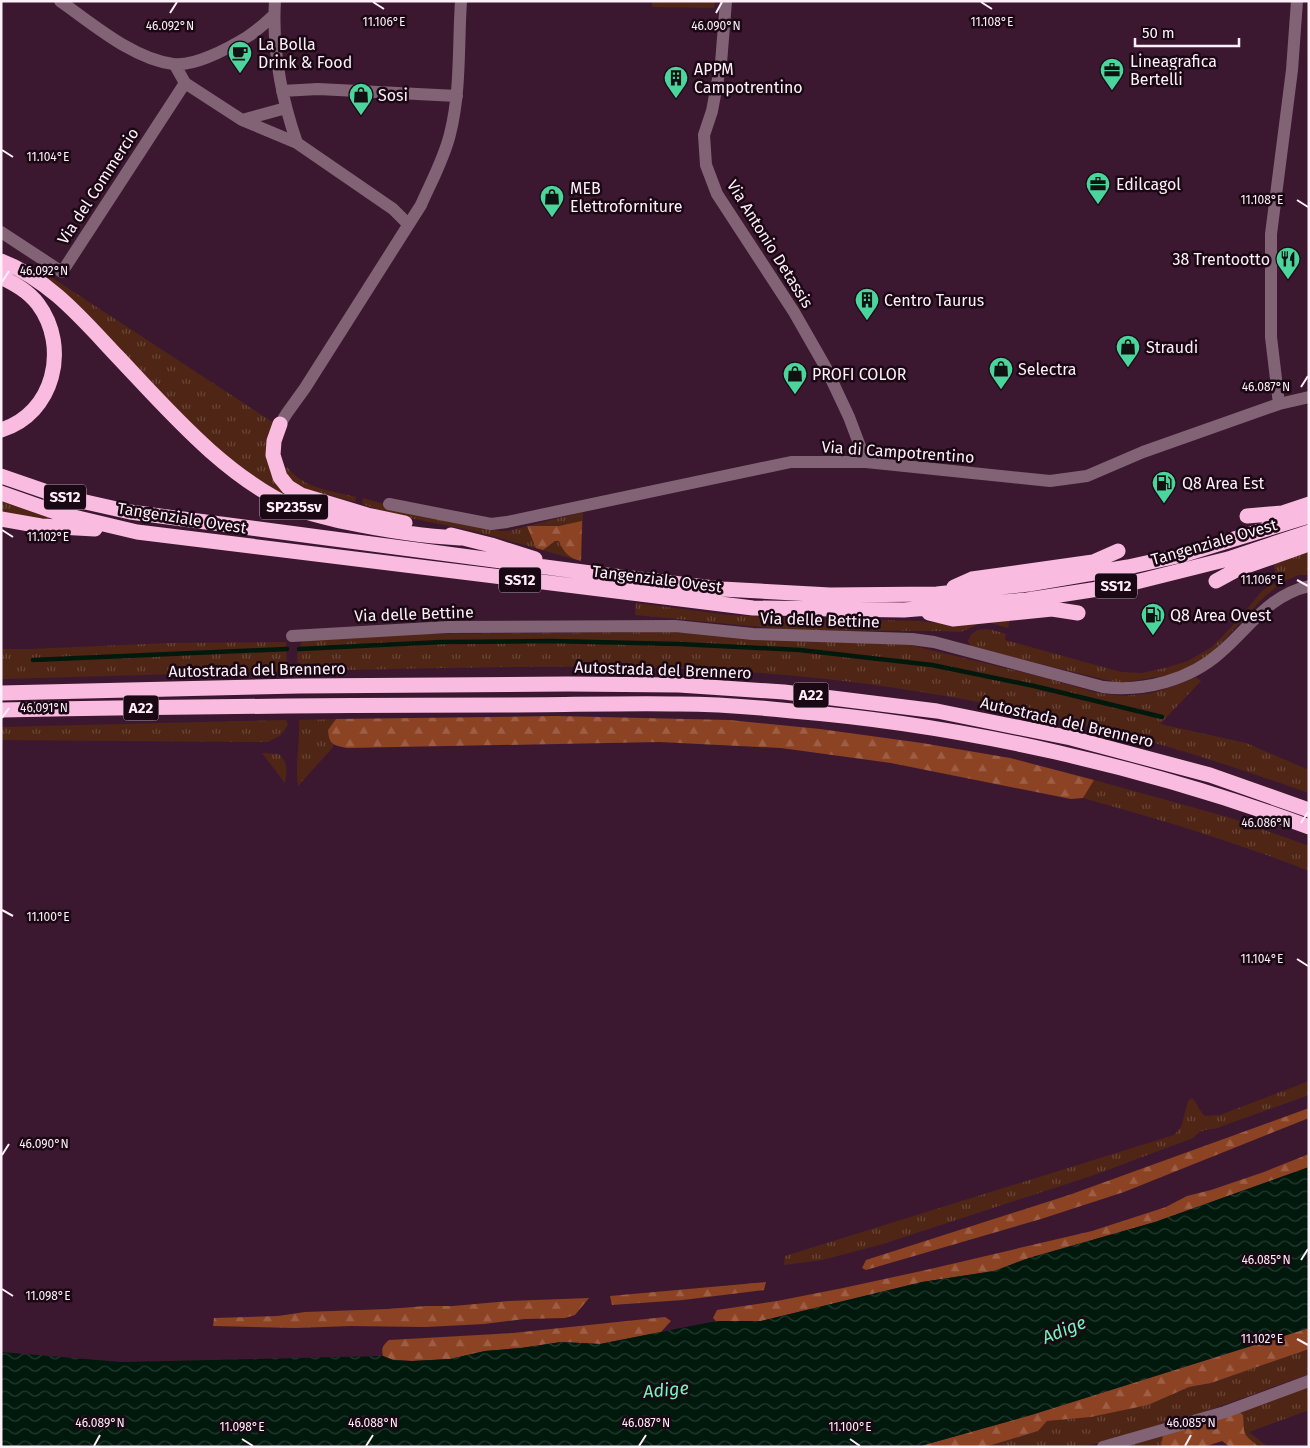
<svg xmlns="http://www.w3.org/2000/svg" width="1310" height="1448" font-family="'Fira Sans',sans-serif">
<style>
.grass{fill:url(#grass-tufts)}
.forest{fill:url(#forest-firs)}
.green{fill:#4f2615}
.water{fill:url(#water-waves)}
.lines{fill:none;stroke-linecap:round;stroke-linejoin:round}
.stream{stroke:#00190d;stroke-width:4.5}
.minor{stroke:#826376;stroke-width:12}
.highway{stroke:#fabbe1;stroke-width:15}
.ticks{fill:none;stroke:#feeff8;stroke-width:2}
.labels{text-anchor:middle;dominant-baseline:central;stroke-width:5;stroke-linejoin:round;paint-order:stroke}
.shield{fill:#1a0914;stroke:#baaab4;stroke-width:1}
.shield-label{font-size:15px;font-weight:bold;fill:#feeff8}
.poi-label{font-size:16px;fill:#feeff8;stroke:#1a0914;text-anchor:start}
.street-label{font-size:16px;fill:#feeff8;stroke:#1a0914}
.water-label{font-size:18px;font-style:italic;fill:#76f4bc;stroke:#1a0914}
.ticks-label{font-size:12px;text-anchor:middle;fill:#feeff8;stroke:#1a0914;stroke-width:5;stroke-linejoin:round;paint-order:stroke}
</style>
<defs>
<pattern id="grass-tufts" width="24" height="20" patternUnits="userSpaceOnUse" patternTransform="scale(1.25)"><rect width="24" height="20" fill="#4f2615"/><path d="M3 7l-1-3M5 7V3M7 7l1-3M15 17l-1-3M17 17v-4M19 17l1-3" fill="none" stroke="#694638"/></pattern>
<pattern id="forest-firs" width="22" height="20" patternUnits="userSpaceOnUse" patternTransform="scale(1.25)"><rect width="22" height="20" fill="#8c4324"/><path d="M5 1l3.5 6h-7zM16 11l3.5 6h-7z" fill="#9d5e45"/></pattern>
<pattern id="water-waves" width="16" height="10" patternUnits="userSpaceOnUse" patternTransform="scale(1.25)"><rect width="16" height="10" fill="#00190d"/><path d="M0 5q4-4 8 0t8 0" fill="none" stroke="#263b31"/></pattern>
</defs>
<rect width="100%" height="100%" fill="#3c1830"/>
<!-- grass -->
<path class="grass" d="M34 266 274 423 267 439 266 453 300 503 266 486 211 444 46 278 32 268Z
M287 467C302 488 332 491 356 497L355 502 306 489 292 482 283 469Z
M363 498 407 511 500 531H508L583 512 581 561 474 531 390 514 362 504Z
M1 500 78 525 1 512Z
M1309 550V575H1299L1284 581 1283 578 1269 582 1268 579 1276 576 1273 562Z
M1282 582 1262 599 1213 652 1202 661 1174 674 1126 682H1115L971 647 968 641C974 623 993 630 1006 634L1005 640 1121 672 1142 673 1165 668 1188 661 1212 647 1239 619 1262 591 1270 585Z
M636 603 729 615 790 618 918 621 948 624 1010 619 1008 628 988 622 978 624 961 632 938 631 793 630 635 615Z
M673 632 910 645 1042 677 1098 693 1124 696 1152 693 1183 683 1196 677 1201 681 1160 724 1246 743 1309 770V793C1260 776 1211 759 1162 745 1031 709 897 683 761 673 608 662 451 668 298 671L297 655 302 641 418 634Z
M286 642 287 671 1 679V649H31L169 643Z
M336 719 328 730 329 739 334 746 298 786C295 764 300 742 299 720Z
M286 720 288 725 281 735 268 742 1 740V727Z
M262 753 279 754C288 763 287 770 285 783Z
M1094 780 1231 818 1309 846V871C1235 842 1159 819 1083 798Z
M1309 1081V1095L1214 1129C1204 1129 1200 1131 1193 1138L1094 1175 883 1244 822 1260 784 1265 785 1256 1174 1135 1181 1127 1188 1101 1192 1098C1198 1104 1199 1111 1205 1116L1220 1115Z
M1309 1349V1374L1204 1412 1084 1447H985L1038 1431 1047 1421 1091 1417 1148 1405 1189 1387 1211 1383Z
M1309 1385V1410L1249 1432 1268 1447C1257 1447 1247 1441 1243 1429L1244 1424 1238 1411Z
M1163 1434 1161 1447H1118Z"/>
<!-- forest -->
<path class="forest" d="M582 521 581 561C569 558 563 552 559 541H555L543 550 536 548 527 526H559Z
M557 716 729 720 820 729 922 743 1010 758 1094 780 1083 798 1071 799 891 763 781 748 659 742 347 748C333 745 329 745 328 730L336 719Z
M1309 1108V1118L1124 1192 1041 1219 866 1270 862 1268 866 1260 1069 1195Z
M1309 1154V1167L1155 1222 1029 1258 994 1271 922 1282 761 1321H716L713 1318 717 1310 777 1301 843 1288 926 1270 1092 1231 1166 1207 1187 1196 1211 1190 1264 1172Z
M766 1282 764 1290 683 1300 612 1305 610 1296Z
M589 1298 575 1315 565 1318 525 1319 484 1324 426 1327 351 1326 295 1328 213 1326 214 1318 278 1316 305 1312 388 1309 426 1306H453L509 1301Z
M665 1317 671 1321 661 1332 600 1344 561 1342 521 1348 485 1351 450 1359 412 1361 393 1360 383 1356C381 1348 383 1345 389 1340L513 1333Z
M1309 1328V1349L1211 1383 1189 1387 1148 1405 1091 1417 1047 1421 1038 1431 985 1447H917L1031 1415Z
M1238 1411 1243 1415C1245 1436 1241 1432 1259 1447H1230L1222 1441 1204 1447H1161L1163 1434Z"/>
<!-- green -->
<path class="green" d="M652 1H715L714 8 652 7Z"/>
<!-- water -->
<path class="water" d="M1309 1167V1328L1031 1415 917 1447H1V1352L121 1362 383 1356 393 1360 412 1361 450 1359 485 1351 521 1348 561 1342 600 1344 716 1321H761L922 1282 994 1271 1029 1258 1155 1222Z"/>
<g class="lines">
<!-- stream -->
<path class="stream" d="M299 649 442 642 551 641 679 644 800 650 932 665 1034 686 1162 717
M33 660 287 649"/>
<!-- minor -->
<path class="minor" d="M60 1C93 24 133 59 173 64 194 67 229 48 247 37 257 31 266 22 274 15
M275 1C272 50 281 97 297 143
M726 1 721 63 712 111 704 135 706 165 717 194 794 312 826 368 849 417 866 462
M175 65 185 83 242 120 297 143 393 209 408 224
M282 91 318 89 457 96
M242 120 286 108
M1 232 62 272 185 83
M1279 404 1271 337V234L1292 70 1297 1
M280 424 287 413 305 388 421 205C431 182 444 159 450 134 461 91 458 45 461 1
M389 504 491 524 507 522 791 462H866L1050 481 1087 476 1143 452 1279 404 1309 397
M292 636 448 627 675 626 753 634 912 639 934 642 1103 687C1144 692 1190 680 1221 652 1250 627 1269 595 1309 586
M1103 1447 1225 1412 1309 1381"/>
<!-- highway -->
<path class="highway" d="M1 261C49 279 83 320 117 356 170 412 225 477 297 509 313 515 329 518 345 522 383 530 421 536 460 538
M1 277C15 284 28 291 38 304 70 347 54 414 1 430
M280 424 274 441 273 455 280 477 288 487 301 495 367 515 405 523
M1 476 59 496 130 512 606 575 722 589 830 595 937 594 1029 584 1128 567 1182 555 1309 516
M1 493 61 514 137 532 753 608 904 610 1027 600 1124 585 1228 559 1309 532
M1247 516 1282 513 1309 504
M1 519 41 526 95 529
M451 535 491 545 535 559
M1216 581 1238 569 1309 544
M954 587 972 579 1093 562 1118 551
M929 613 953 619 1052 609 1078 613
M1 693 299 686 568 684 679 685 784 692 937 711 1071 738 1210 775 1309 810
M1 710C170 707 338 705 506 705 564 705 621 703 679 704 716 704 754 707 792 711 964 725 1147 767 1309 827"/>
</g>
<!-- ticks -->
<path class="ticks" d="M373 2 384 9M981 2 992 9M170 13 177 2M716 13 722 2M2 150 13 157M1297 200 1308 207M2 282 9 271M1301 387 1308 376M2 530 13 537M1297 580 1308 586M2 718 9 708M1301 823 1308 812M2 910 13 916M1297 959 1308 966M2 1155 9 1144M1301 1260 1308 1249M2 1289 13 1296M1297 1339 1308 1345M242 1439 253 1446M850 1439 860 1446M94 1446 100 1435M366 1446 373 1435M639 1446 646 1435M1185 1446 1191 1435"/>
<!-- icons -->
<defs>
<symbol id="cafe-pin" viewBox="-11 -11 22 30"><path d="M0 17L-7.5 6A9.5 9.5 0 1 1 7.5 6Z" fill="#4bd49b" stroke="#1a0914"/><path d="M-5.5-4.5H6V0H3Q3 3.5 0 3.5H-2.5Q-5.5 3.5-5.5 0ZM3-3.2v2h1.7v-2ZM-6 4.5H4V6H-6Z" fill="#111"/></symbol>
<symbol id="office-pin" viewBox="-11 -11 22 30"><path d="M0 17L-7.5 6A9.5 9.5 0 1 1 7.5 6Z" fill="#4bd49b" stroke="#1a0914"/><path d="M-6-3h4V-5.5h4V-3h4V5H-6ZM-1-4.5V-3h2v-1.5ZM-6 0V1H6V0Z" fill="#111"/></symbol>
<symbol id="building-pin" viewBox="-11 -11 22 30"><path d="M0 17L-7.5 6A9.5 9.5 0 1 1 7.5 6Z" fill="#4bd49b" stroke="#1a0914"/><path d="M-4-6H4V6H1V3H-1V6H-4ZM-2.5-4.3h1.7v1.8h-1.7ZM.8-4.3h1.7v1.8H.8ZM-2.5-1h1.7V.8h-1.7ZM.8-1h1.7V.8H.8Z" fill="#111"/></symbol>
<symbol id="shop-pin" viewBox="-11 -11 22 30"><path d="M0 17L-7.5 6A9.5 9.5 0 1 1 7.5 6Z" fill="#4bd49b" stroke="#1a0914"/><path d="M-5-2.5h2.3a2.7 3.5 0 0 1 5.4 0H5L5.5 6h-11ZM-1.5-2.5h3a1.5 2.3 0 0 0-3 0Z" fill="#111"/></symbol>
<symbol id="restaurant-pin" viewBox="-11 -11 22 30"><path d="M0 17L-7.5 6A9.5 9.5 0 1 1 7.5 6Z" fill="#4bd49b" stroke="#1a0914"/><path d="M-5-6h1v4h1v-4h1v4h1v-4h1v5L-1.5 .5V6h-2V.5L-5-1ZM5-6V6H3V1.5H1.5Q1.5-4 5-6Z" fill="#111"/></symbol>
<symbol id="fuel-pin" viewBox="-11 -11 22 30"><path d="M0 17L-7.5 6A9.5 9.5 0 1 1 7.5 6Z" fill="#4bd49b" stroke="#1a0914"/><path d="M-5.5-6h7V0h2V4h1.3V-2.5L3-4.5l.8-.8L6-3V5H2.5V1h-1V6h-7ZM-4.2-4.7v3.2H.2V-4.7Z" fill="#111"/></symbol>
</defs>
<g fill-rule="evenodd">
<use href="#cafe-pin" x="226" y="39" width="28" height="38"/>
<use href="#office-pin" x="1098" y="56" width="28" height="38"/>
<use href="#building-pin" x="662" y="64" width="28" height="38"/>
<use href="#shop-pin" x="347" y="81" width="28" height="38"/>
<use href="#office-pin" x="1084" y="170" width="28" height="38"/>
<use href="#shop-pin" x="538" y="183" width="28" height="38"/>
<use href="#restaurant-pin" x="1274" y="245" width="28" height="38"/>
<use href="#building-pin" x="853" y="286" width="28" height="38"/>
<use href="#shop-pin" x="1114" y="333" width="28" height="38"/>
<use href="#shop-pin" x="987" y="355" width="28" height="38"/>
<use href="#shop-pin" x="781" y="360" width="28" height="38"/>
<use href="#fuel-pin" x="1150" y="469" width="28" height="38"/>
<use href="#fuel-pin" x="1139" y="601" width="28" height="38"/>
</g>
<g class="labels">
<!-- shield labels -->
<g class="shield">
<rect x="44" y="484.5" width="42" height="25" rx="4"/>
<rect x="260" y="494.5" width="68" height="25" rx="4"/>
<rect x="499" y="567.5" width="42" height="25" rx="4"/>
<rect x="1095" y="573.5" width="42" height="25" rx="4"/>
<rect x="793.5" y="682.5" width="35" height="25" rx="4"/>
<rect x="123.5" y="695.5" width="35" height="25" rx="4"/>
</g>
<g class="shield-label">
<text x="65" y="497">SS12</text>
<text x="294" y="507">SP235sv</text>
<text x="520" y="580">SS12</text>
<text x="1116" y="586">SS12</text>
<text x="811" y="695">A22</text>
<text x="141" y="708">A22</text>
</g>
<!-- poi labels -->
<g class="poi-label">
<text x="258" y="44">La Bolla<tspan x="258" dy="18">Drink &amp; Food</tspan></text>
<text x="1130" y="61">Lineagrafica<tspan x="1130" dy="18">Bertelli</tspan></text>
<text x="694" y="69">APPM<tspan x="694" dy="18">Campotrentino</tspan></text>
<text x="378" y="95">Sosi</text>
<text x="1116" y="184">Edilcagol</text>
<text x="570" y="188">MEB<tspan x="570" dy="18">Elettroforniture</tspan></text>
<text x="1270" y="259" text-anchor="end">38 Trentootto</text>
<text x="884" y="300">Centro Taurus</text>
<text x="1146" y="347">Straudi</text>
<text x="1018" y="369">Selectra</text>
<text x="812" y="374">PROFI COLOR</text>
<text x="1182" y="483">Q8 Area Est</text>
<text x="1170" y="615">Q8 Area Ovest</text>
</g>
<!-- street labels -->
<g class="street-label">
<text transform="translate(98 186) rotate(-57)">Via del Commercio</text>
<text transform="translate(770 244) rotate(58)">Via Antonio Detassis</text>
<text transform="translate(898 452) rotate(4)">Via di Campotrentino</text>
<text transform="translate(182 518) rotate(9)">Tangenziale Ovest</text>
<text transform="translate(1214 542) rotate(-16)">Tangenziale Ovest</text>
<text transform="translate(657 579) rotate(7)">Tangenziale Ovest</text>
<text transform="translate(414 614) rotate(-2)">Via delle Bettine</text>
<text transform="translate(820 620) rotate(2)">Via delle Bettine</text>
<text transform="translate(257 670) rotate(-1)">Autostrada del Brennero</text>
<text transform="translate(663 670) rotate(2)">Autostrada del Brennero</text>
<text transform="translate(1067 722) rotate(13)">Autostrada del Brennero</text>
</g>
<!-- water labels -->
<g class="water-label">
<text transform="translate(1064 1330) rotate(-22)">Adige</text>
<text transform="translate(666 1390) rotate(-5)">Adige</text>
</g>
</g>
<g class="ticks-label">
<text x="384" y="26">11.106°E</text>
<text x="992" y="26">11.108°E</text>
<text x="170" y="30">46.092°N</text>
<text x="716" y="30">46.090°N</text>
<text x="48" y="161">11.104°E</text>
<text x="1262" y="204">11.108°E</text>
<text x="44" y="275">46.092°N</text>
<text x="1266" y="391">46.087°N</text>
<text x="48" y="541">11.102°E</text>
<text x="1262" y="584">11.106°E</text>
<text x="44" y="712">46.091°N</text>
<text x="1266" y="827">46.086°N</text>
<text x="48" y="921">11.100°E</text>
<text x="1262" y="963">11.104°E</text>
<text x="44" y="1148">46.090°N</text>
<text x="1266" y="1264">46.085°N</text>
<text x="48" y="1300">11.098°E</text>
<text x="1262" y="1343">11.102°E</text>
<text x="100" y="1427">46.089°N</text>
<text x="373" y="1427">46.088°N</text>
<text x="646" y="1427">46.087°N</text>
<text x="1191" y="1427">46.085°N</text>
<text x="242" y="1431">11.098°E</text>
<text x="850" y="1431">11.100°E</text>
</g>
<!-- border -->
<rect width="1310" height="1448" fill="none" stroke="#feeff8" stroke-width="5"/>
<!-- scale -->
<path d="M1135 38v8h104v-8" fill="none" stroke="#feeff8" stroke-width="2.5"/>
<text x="1142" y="38" font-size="15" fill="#feeff8" stroke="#1a0914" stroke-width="4" paint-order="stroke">50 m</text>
</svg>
